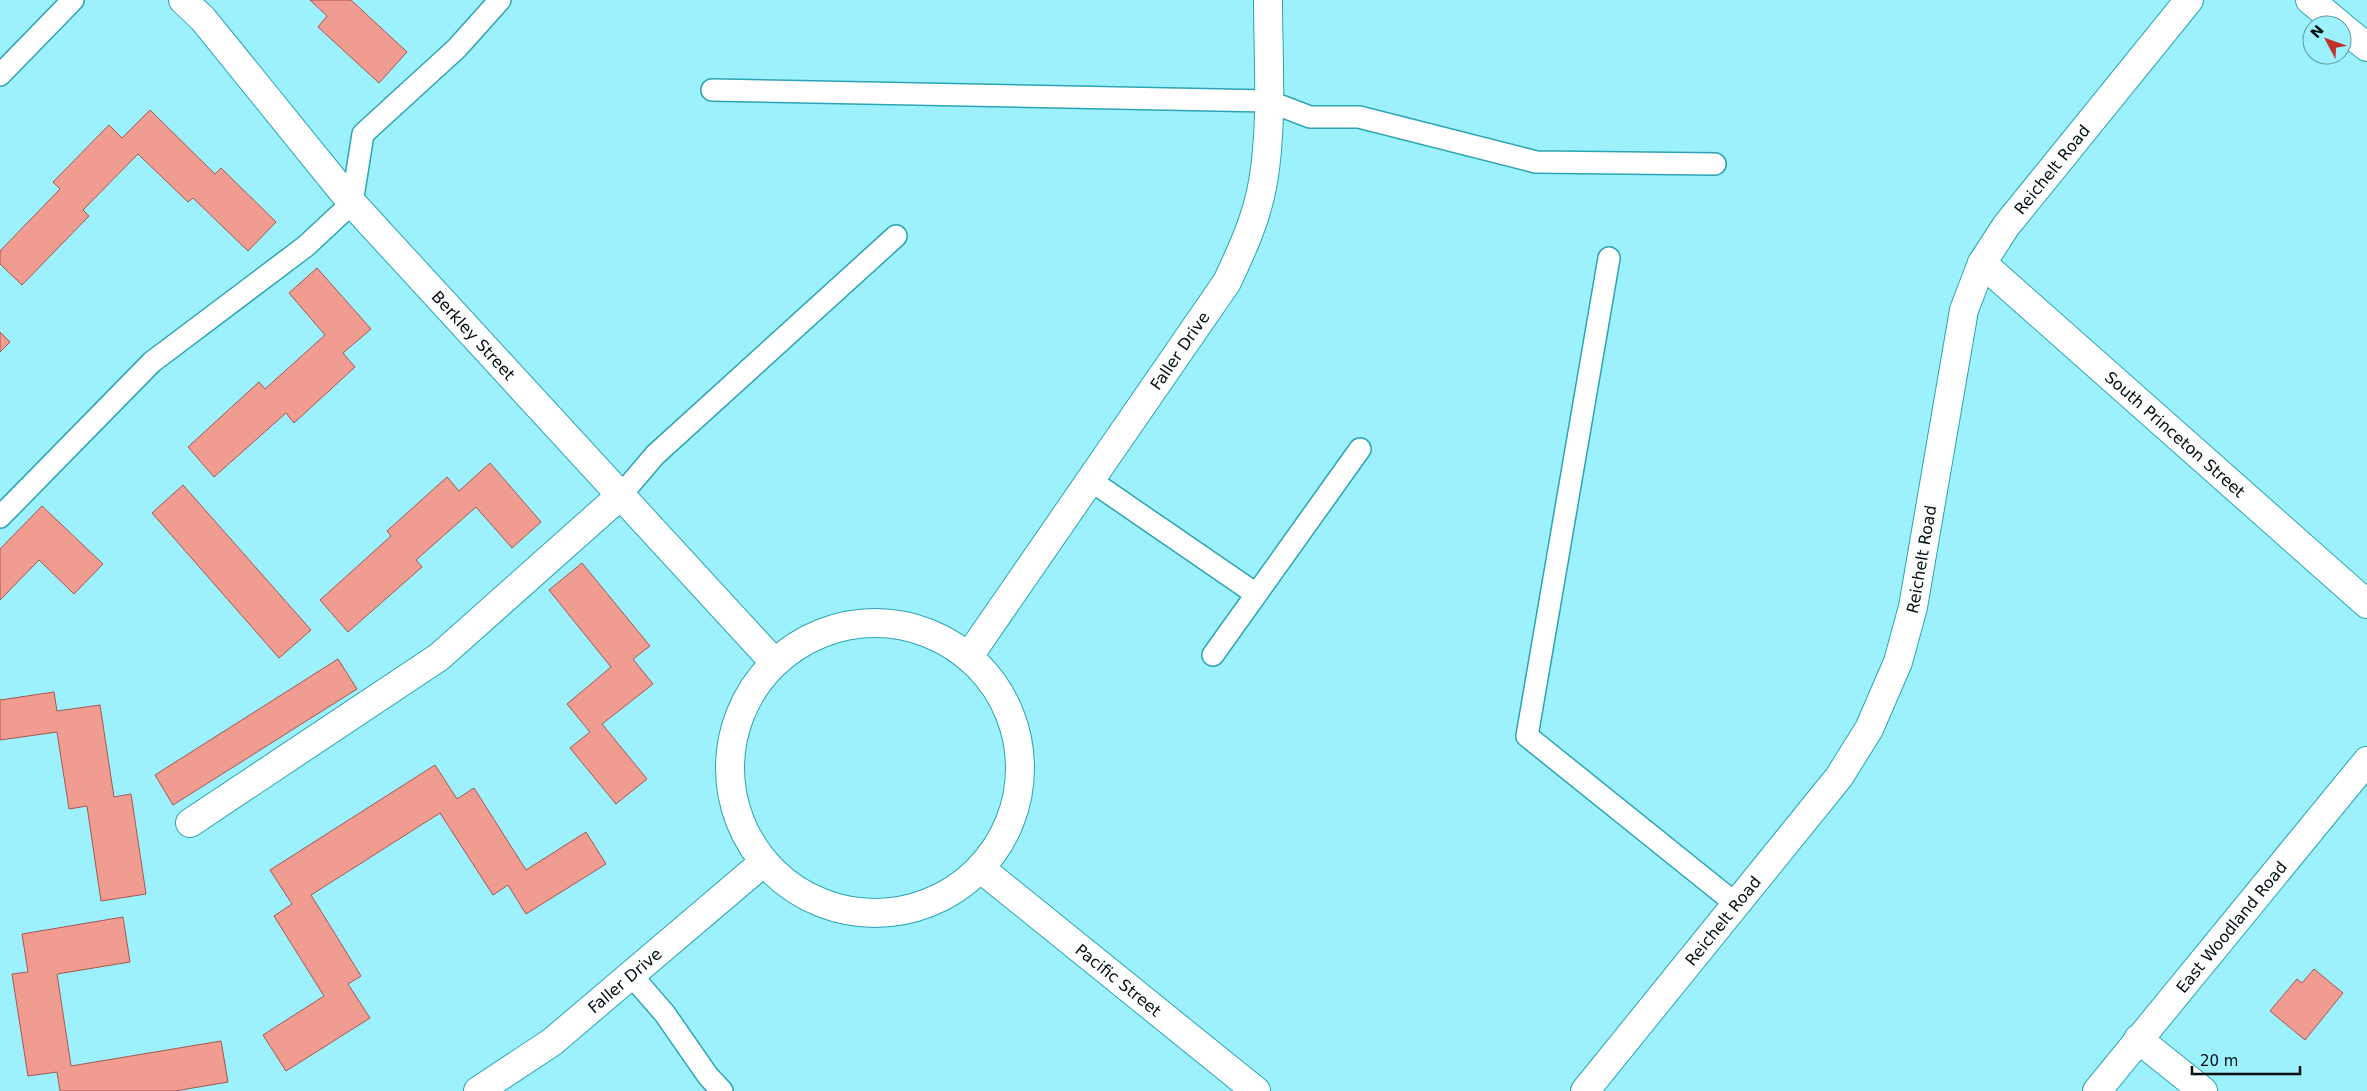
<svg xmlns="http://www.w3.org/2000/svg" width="2367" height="1091" font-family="'DejaVu Sans',sans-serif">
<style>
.building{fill:#f19c91;stroke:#a5574f}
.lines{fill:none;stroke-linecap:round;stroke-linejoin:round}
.service-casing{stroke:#2ba4b3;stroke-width:24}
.minor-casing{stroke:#2ba4b3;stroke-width:30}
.service{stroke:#fff;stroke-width:21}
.minor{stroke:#fff;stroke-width:28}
.labels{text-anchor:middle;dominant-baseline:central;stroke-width:4;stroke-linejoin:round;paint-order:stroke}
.street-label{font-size:16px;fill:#000f12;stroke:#9df1fd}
</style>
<rect width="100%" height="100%" fill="#9df1fd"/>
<!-- building -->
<path class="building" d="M310 0H351L407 52 379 83 318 27 327 16Z
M150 110 215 174 221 168 276 222 248 251 193 198 188 202 138 154 83 210 89 216 22 285 0 264V251L60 189 53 182 109 125 122 138Z
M317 268 371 329 343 353 355 367 294 423 286 413 214 477 188 447 259 382 265 389 325 335 289 293Z
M0 332 10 342 0 352Z
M490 463 541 522 512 548 476 507 416 560 422 567 348 632 320 600 391 536 387 531 447 477 459 491Z
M183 485 311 630 279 658 152 513Z
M42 506 103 564 74 594 39 560 0 600V549Z
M582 563 650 646 633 659 653 684 602 724 647 779 616 804 570 748 590 732 567 704 611 667 549 590Z
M338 659 357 689 173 805 155 775Z
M54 692 57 711 100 705 114 797 131 794 146 894 101 901 87 806 69 809 57 732 0 740V700Z
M435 765 457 799 474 788 526 870 586 832 606 864 526 914 508 885 493 895 440 813 311 895 361 976 348 984 370 1018 286 1071 263 1035 324 996 274 916 292 904 270 870Z
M123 917 130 962 57 974 71 1066 221 1041 228 1082 175 1091H60L57 1072 28 1076 12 974 28 972 22 934Z
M2314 969 2343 993 2305 1040 2270 1011 2297 979 2302 983Z"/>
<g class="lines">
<defs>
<path id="service" d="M0 75 73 0
M712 90 1268 101 1310 117H1359L1536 162 1715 164
M1609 258 1527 736 1736 904
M1090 480 1256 594
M621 495 655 455 896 236
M0 517 152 362 306 246 352 203 363 134 457 48 500 0
M1213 655 1360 449
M632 976 665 1014 708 1076 722 1091"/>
<g id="minor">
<path id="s1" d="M183 0 203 19 352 203 773 661"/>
<path d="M2310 0 2340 25"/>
<path d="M2342 27 2367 47"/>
<path id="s2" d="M1982 263 2367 604"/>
<circle cx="875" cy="768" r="145"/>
<path id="s3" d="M969 656 1227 282C1242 250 1257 218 1263 182 1273 124 1268 59 1268 0"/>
<path d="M190 823 439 657 621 495"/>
<path id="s4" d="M980 868 1256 1091"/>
<path d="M2138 1039 2203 1091"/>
<path id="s5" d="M478 1091 552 1042 764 862"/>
<path id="s6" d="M1585 1091 1839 777 1869 729 1898 662 1913 607 1964 310 1982 263 2006 226 2189 0"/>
<path id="s7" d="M2097 1091 2367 761"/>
</g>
</defs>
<!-- service casing -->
<use href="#service" class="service-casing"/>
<!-- minor casing -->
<use href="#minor" class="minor-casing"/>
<!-- service -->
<use href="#service" class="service"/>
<!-- minor -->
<use href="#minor" class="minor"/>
</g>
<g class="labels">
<!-- street labels -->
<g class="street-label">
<text stroke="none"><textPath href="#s6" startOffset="1059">Reichelt Road</textPath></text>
<text stroke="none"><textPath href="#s1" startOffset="444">Berkley Street</textPath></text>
<text stroke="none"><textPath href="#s3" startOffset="371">Faller Drive</textPath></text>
<text stroke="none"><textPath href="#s2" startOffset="258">South Princeton Street</textPath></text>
<text stroke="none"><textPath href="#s6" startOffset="639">Reichelt Road</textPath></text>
<text stroke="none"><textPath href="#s6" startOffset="219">Reichelt Road</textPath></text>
<text stroke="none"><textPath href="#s7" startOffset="212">East Woodland Road</textPath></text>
<text stroke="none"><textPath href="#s4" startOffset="178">Pacific Street</textPath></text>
<text stroke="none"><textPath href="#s5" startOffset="184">Faller Drive</textPath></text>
</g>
</g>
<!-- north arrow -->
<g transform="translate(2327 40) rotate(311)"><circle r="24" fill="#9df1fd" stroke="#5e979f"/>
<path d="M0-4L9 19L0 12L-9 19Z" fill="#bf312b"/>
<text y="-8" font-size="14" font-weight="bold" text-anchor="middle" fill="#000f12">N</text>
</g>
<!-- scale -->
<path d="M2192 1066v8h108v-8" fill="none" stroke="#000f12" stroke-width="2.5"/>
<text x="2200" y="1066" font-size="15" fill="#000f12" stroke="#9df1fd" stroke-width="4" paint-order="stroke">20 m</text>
</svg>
